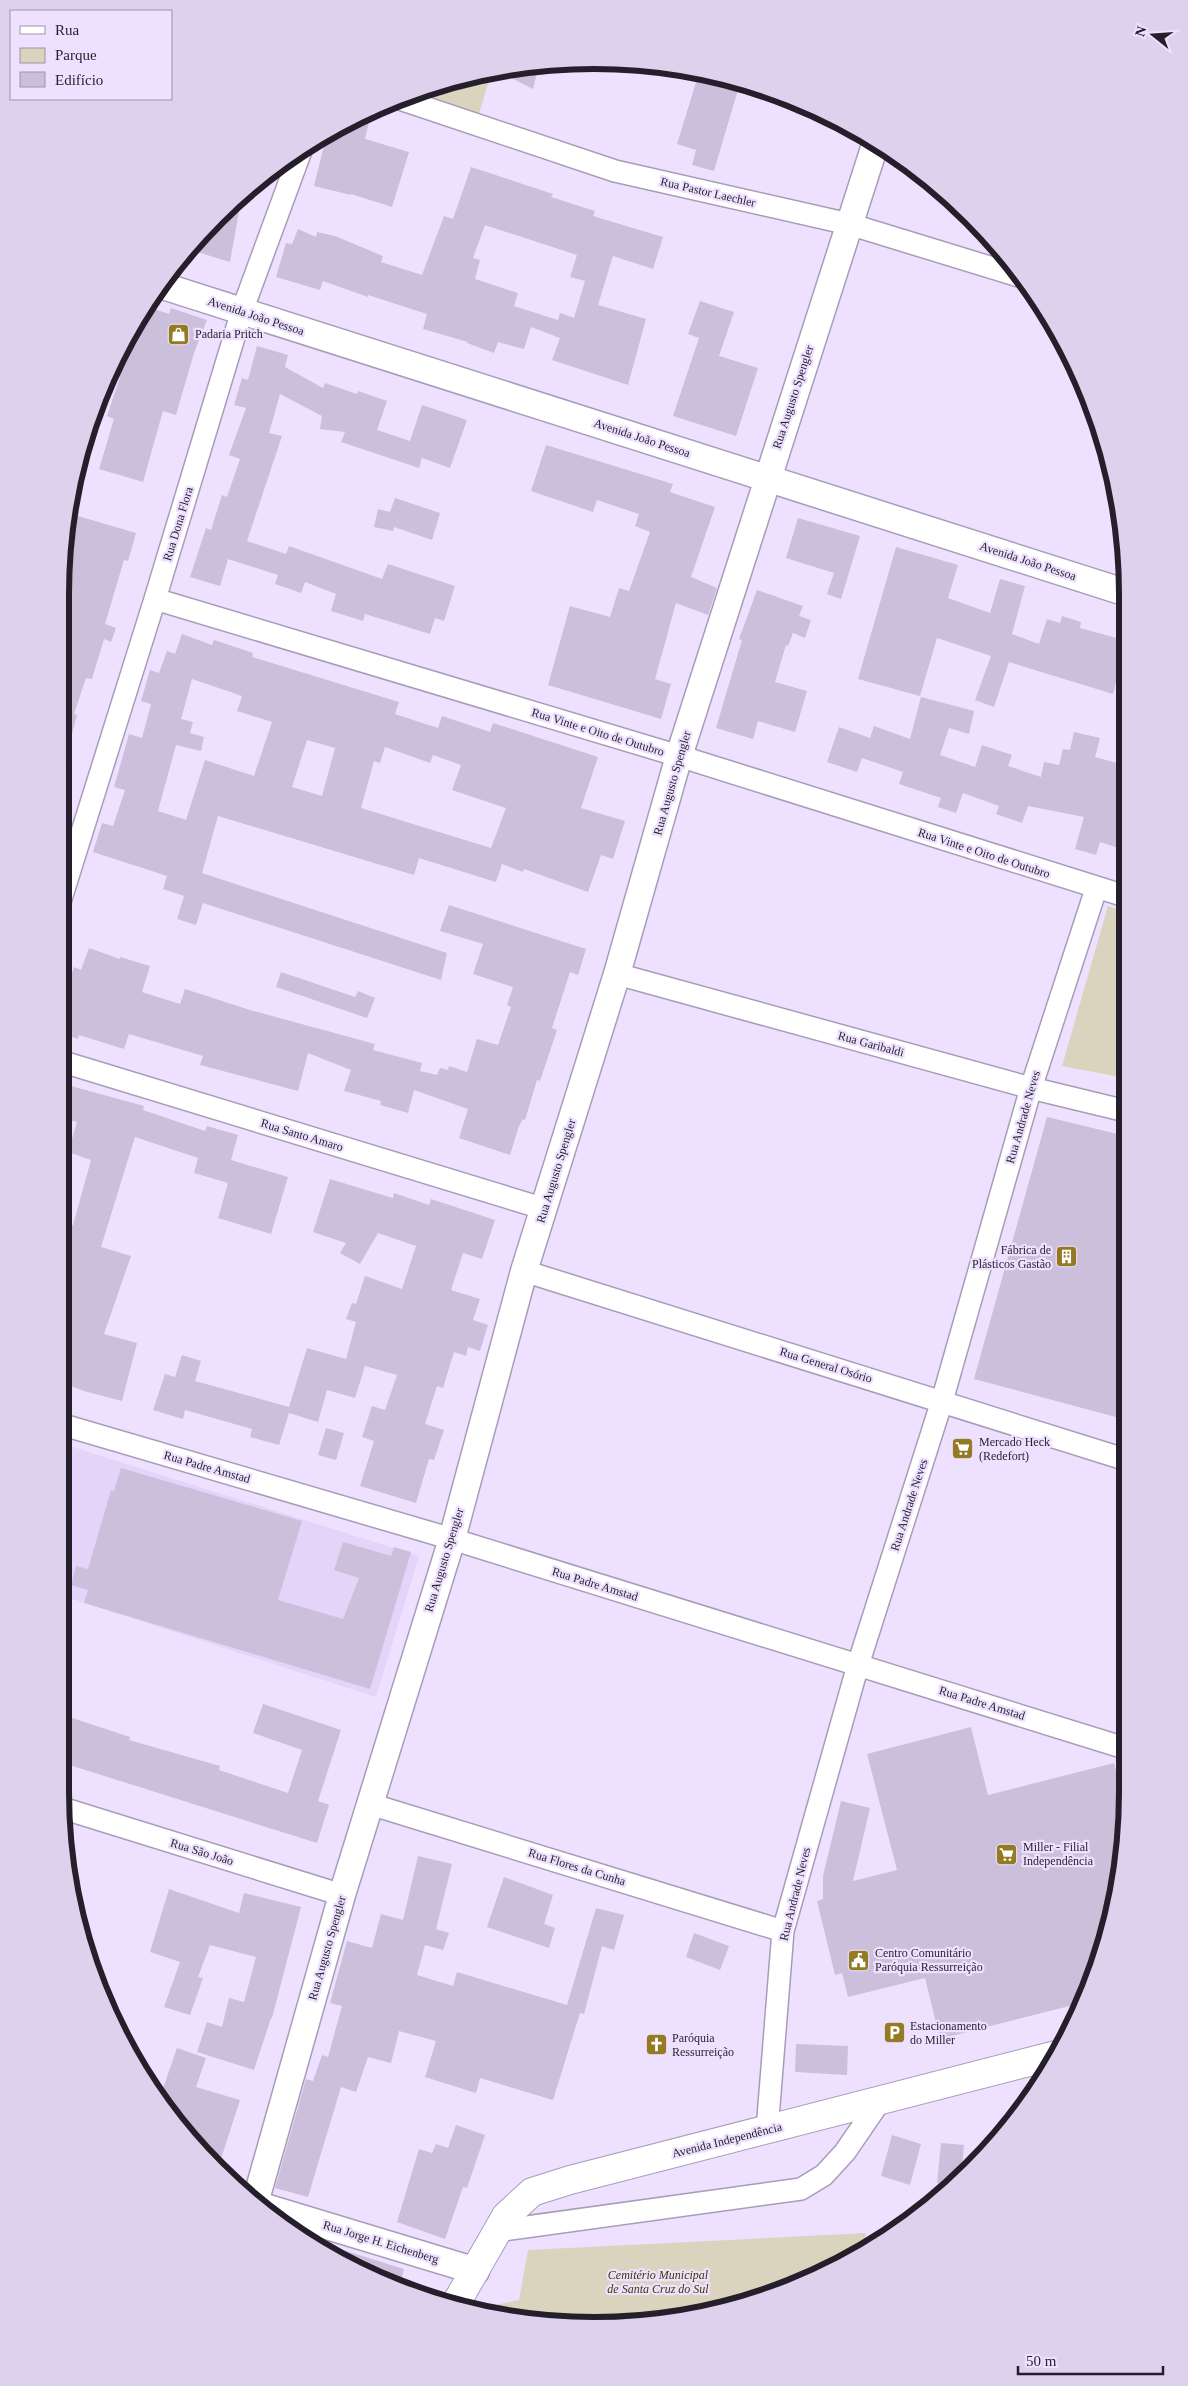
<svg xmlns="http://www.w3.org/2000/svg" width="1188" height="2386" font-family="'Times New Roman',serif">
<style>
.built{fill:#e4d4f9}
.green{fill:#dad3bd}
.building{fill:#ccbfdc;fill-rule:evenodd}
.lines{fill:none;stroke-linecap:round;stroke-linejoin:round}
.minor-casing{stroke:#a99cb8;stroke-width:24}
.tertiary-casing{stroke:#a99cb8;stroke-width:29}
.secondary-casing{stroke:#a99cb8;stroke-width:30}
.minor{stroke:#fff;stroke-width:21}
.tertiary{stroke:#fff;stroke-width:26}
.secondary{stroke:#fff;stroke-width:28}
.labels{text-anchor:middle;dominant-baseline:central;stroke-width:4.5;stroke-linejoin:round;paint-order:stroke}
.street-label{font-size:12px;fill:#241f2a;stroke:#eee1ff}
.poi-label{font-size:12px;fill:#241f2a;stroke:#eee1ff;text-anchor:start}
.park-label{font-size:12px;font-style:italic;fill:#443500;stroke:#eee1ff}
.rim{fill:none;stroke:#241f2a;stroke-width:6}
</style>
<rect width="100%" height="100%" fill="#eee1ff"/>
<!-- built -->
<path class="built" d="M60 1443 419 1556 376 1697 60 1595Z"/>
<!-- green -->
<path class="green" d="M490 70H492L479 114 418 92Z
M1108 906 1125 912V1078L1062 1066Z
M866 2233 864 2250 830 2271 732 2308 663 2321 559 2325 487 2315 495 2305 519 2300 528 2250Z"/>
<!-- building -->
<path class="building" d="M539 65 533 89 495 70Z
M706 73 740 83 714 171 692 165 696 150 677 144 697 79 703 81Z
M355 119 369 122 365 139 409 152 392 207 351 194V195L314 186 327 134Z
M471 167 553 194 551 197 595 211 593 216 663 237 653 269 613 256 598 305 646 319 628 385 552 360 560 338 531 327 524 349 498 342 494 353 467 343 468 342 423 329 427 314 368 295V297L323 281 320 290 276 277 286 243 292 244 298 229 316 237 317 232 335 236 383 256 381 262 422 275 444 216 453 219ZM485 225 577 255 570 277 585 281 574 318 560 313 558 320 514 306 518 293 475 279 480 260 473 258Z
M242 195 230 262 194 251 197 241 217 216Z
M700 301 734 312 719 356 758 368 736 436 673 416 699 338 688 334Z
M145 306 169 314 171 308 207 320 194 353 176 415 163 411 143 482 99 469 114 419 107 416 120 377 109 373Z
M257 346 288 355 285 367 323 388 325 383 357 394 358 391 387 401 377 430 410 441 422 405 467 420 450 468 422 458 419 468 341 442 345 432 320 429 322 416 280 394 269 433 282 436 247 541 286 554 289 546 382 579 388 564 455 586 444 621 435 618 430 634 365 614 363 621 331 611 336 594 305 582 301 593 275 584 278 575 228 559 220 586 190 577 206 528 211 530 222 495 227 497 240 459 229 455 246 408 234 405 242 378 248 380Z
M546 445 673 484 670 492 715 507 691 577 717 588 708 615 676 603 655 679 671 684 661 719 548 685 570 606 610 617 619 588 629 591 650 532 635 526 639 514 597 500 593 512 531 491Z
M395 498 440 513 432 540 394 527 393 531 374 527 378 509 390 512Z
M78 516 136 533 128 561 124 560 105 624 116 628 111 642 104 639 92 679 86 678 74 714 77 715 65 760 60 759V594L64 555 66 547H69Z
M798 518 860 536 841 599 827 594 834 573 786 558Z
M896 547 958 565 948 598 990 613 1000 579 1025 586 1012 634 1039 644 1047 619 1060 623 1062 616 1081 622 1080 628 1124 640V652L1113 694 1009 662 994 707 975 700 991 656 937 638 920 696 858 679Z
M757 590 803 606 799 616 811 620 805 638 793 633 788 646 786 645 775 682 807 691 795 732 758 721 753 739 716 728 742 640 739 639Z
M182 634 212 645 214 640 253 653 252 657 399 702 395 714 438 728 442 716 490 732 493 723 598 757 581 808 625 821 613 859 601 855 588 892 524 869 523 872 502 864 496 882 419 858 414 875 218 816 202 873 447 953 441 980 203 903 196 925 177 919 184 896 163 889 167 876 93 852 102 823 113 826 125 790 114 787 129 734 142 738 151 704 141 701 150 670 159 673 167 651 175 654ZM192 679 242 696 237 711 272 722 254 776 205 760 186 820 158 811 176 745 201 751 204 737 190 733 193 722 181 719ZM307 740 335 748 322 796 292 787ZM385 747 430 763 433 755 461 765 452 790 506 808 491 848 361 808 374 761 380 763Z
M921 697 974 711 969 734 949 728 940 755 975 767 982 745 1012 755 1008 766 1041 777 1044 762 1059 765 1063 749 1070 750 1074 732 1100 738 1095 757 1124 765 1125 850 1100 842 1096 855 1075 849 1084 817 1028 806 1022 823 996 814 999 806 963 793 956 813 938 807 941 798 899 784 903 772 862 758 857 772 827 762 839 727 870 738 874 726 910 739Z
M449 905 586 949 578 975 570 972 552 1028 557 1030 540 1081 537 1080 525 1120 523 1119 519 1126 510 1155 459 1138 468 1109 414 1090 408 1113 380 1105 381 1101 344 1091 351 1070 308 1053 298 1091 200 1065 203 1056 129 1034 124 1049 79 1035 78 1039 60 1033V1011L74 967 81 970 89 948 120 959V957L150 966 142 992 180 1004 185 989 250 1010 375 1044 373 1050 422 1063 420 1071 437 1075 440 1068 448 1070 449 1066 467 1072 477 1039 498 1045 511 1007 507 1005 513 987 473 974 483 944 440 931Z
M281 972 355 997 358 991 375 998 367 1018 276 987Z
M60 1083 144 1106 143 1110 205 1131 207 1126 238 1135 231 1160 288 1177 271 1234 218 1218 228 1183 194 1173 198 1158 135 1137 101 1247 131 1256 104 1334 137 1343 122 1401 84 1391 60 1382V1222L73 1225 91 1160 68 1152 77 1122 60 1117Z
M1047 1117 1126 1136 1127 1420 974 1379Z
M330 1179 393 1198 394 1193 429 1205 431 1199 495 1220 482 1259 463 1253 451 1290 480 1299 473 1320 488 1325 480 1351 468 1347 466 1356 454 1352 443 1388 437 1386 425 1424 444 1430 434 1460 429 1459 416 1503 360 1486 374 1441 362 1437 372 1406 385 1410 397 1375 365 1366 355 1398 327 1390 318 1422 289 1413 279 1445 250 1437 252 1429 185 1410 183 1419 153 1410 165 1374 175 1377 182 1355 201 1361 195 1381 289 1407 307 1348 346 1359 356 1322 346 1319 352 1303 356 1304 365 1276 402 1289 416 1246 378 1233 360 1264 340 1253 346 1243 313 1232Z
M326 1428 344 1433 336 1460 318 1455Z
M121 1468 302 1521 278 1600 343 1619 359 1578 334 1570 343 1542 391 1556 394 1547 411 1552 370 1689 84 1603 88 1590 71 1585 76 1566 88 1569 111 1490 114 1491Z
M263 1704 341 1730 318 1801 329 1805 317 1843 60 1762V1714L130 1737 129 1740 220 1766 219 1770 288 1793 302 1750 253 1733Z
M971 1727 988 1795 1114 1763 1126 1811 1125 1824 1118 1896 1085 2002 940 2039 925 1978 848 1997 842 1973 835 1975 817 1901 823 1899V1876L841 1801 870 1808 853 1881 897 1870 867 1754Z
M418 1856 452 1864 436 1929 449 1933 443 1950 425 1945 417 1975 453 1986 457 1972 567 2005 596 1908 624 1915 614 1950 602 1946 584 2014 580 2013 553 2100 480 2078 476 2093 425 2077 436 2041 399 2031 391 2063 368 2057 356 2092 341 2087 308 2197 275 2188 306 2079 313 2081 322 2055 328 2057 342 2006 330 2003 347 1941 372 1948 381 1914 403 1920Z
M504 1877 553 1895 544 1924 555 1928 549 1948 487 1927Z
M169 1889 239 1913 244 1893 301 1907 272 2018H271L254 2070 197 2052 207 2022 222 2027 229 1998 244 2002 256 1957 210 1945 198 1977 203 1978 190 2015 164 2007 180 1962 150 1952Z
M694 1933 729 1946 720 1970 686 1957Z
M796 2044 848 2046 847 2075 795 2072Z
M177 2048 206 2058 196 2087 240 2100 218 2168 171 2117 159 2100Z
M456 2125 485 2135 467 2188 463 2187 445 2239 397 2222 419 2149 432 2153 436 2144 448 2148Z
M892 2135 921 2144 910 2185 881 2176Z
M941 2143 964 2145 961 2179 954 2185 937 2183Z
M330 2246 404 2269 399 2288 327 2254Z"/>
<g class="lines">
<defs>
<path id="minor" d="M397 98 615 171 849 224 1022 277
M155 599 679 756 1125 896
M60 902 155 599 242 311 302 148
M617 974 1031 1088 1126 1111
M60 1061 545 1209
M524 1271 1127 1460
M60 1424 452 1539 1128 1749
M370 1804 783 1931
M62 1808 342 1895
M767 2130 783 1931 858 1665 942 1401 1031 1088 1096 889
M497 2231 801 2189 824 2175 845 2152 880 2101"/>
<path id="tertiary" d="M160 285 1124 592
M255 2203 342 1895 452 1539 524 1271 617 974 679 756 875 145
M258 2205 476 2271"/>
<path id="secondary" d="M455 2305 506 2216 532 2192 570 2180 1056 2055"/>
</defs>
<!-- minor casing -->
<use href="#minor" class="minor-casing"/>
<!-- tertiary casing -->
<use href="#tertiary" class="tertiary-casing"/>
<!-- secondary casing -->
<use href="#secondary" class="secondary-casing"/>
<!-- minor -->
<use href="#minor" class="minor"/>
<!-- tertiary -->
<use href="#tertiary" class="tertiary"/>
<!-- secondary -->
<use href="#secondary" class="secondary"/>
</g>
<!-- icons -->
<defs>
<symbol id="shop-square" viewBox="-11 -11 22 22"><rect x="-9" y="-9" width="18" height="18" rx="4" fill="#947a22" stroke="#eee1ff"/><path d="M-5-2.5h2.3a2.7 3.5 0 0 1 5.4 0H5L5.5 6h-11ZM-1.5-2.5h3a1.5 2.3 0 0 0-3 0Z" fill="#fff"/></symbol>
<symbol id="building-square" viewBox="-11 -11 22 22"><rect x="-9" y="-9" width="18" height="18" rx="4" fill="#947a22" stroke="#eee1ff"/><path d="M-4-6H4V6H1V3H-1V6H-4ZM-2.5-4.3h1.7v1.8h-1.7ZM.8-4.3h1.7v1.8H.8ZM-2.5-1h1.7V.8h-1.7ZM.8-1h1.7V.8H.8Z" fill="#fff"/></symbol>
<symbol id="supermarket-square" viewBox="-11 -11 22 22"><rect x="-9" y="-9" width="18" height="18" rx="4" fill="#947a22" stroke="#eee1ff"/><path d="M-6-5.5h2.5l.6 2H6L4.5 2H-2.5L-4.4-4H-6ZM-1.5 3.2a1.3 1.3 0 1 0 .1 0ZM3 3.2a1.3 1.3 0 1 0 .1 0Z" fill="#fff"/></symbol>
<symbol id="civic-square" viewBox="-11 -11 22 22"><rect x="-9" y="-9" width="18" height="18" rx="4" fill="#947a22" stroke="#eee1ff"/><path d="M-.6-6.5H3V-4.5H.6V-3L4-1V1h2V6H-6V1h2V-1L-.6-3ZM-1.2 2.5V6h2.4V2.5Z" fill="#fff"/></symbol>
<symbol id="parking-square" viewBox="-11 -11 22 22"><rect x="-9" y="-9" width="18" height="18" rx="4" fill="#947a22" stroke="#eee1ff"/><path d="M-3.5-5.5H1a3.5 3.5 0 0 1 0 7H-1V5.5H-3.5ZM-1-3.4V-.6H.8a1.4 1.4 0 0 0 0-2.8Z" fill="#fff"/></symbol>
<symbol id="church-square" viewBox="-11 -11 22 22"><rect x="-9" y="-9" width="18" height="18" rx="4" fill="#947a22" stroke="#eee1ff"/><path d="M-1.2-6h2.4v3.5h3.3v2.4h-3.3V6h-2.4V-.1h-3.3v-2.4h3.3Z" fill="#fff"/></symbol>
</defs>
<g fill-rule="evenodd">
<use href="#shop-square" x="166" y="322" width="25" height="25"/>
<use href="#building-square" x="1054" y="1244" width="25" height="25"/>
<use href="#supermarket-square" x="950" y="1436" width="25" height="25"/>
<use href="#supermarket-square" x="994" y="1842" width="25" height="25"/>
<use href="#civic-square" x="846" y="1948" width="25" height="25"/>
<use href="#parking-square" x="882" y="2020" width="25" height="25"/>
<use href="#church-square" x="644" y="2032" width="25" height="25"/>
</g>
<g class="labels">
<!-- street labels -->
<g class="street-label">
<text transform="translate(708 192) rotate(13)">Rua Pastor Laechler</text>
<text transform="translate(256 316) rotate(18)">Avenida João Pessoa</text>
<text transform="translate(793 397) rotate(-72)">Rua Augusto Spengler</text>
<text transform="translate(642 438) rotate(18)">Avenida João Pessoa</text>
<text transform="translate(178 524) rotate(-73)">Rua Dona Flora</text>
<text transform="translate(1028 561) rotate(18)">Avenida João Pessoa</text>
<text transform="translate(598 732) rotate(17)">Rua Vinte e Oito de Outubro</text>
<text transform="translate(672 783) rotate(-74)">Rua Augusto Spengler</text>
<text transform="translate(984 853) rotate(18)">Rua Vinte e Oito de Outubro</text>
<text transform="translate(871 1044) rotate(15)">Rua Garibaldi</text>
<text transform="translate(1023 1117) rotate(-74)">Rua Andrade Neves</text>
<text transform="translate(302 1135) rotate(17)">Rua Santo Amaro</text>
<text transform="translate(556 1171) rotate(-73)">Rua Augusto Spengler</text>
<text transform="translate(826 1365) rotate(17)">Rua General Osório</text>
<text transform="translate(207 1467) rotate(16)">Rua Padre Amstad</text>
<text transform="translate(909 1505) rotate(-72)">Rua Andrade Neves</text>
<text transform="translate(444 1560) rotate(-73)">Rua Augusto Spengler</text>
<text transform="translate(595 1584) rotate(17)">Rua Padre Amstad</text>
<text transform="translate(982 1703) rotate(17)">Rua Padre Amstad</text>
<text transform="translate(202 1852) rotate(17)">Rua São João</text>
<text transform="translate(577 1867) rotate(17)">Rua Flores da Cunha</text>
<text transform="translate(795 1894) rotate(-76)">Rua Andrade Neves</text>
<text transform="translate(327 1948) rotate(-74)">Rua Augusto Spengler</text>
<text transform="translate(727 2140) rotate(-14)">Avenida Independência</text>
<text transform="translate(381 2242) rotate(17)">Rua Jorge H. Eichenberg</text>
</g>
<!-- poi labels -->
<g class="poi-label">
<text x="195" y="334">Padaria Pritch</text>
<text x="1051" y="1250" text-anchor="end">Fábrica de<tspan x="1051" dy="14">Plásticos Gastão</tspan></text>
<text x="979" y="1442">Mercado Heck<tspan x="979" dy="14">(Redefort)</tspan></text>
<text x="1023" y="1847">Miller - Filial<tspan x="1023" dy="14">Independência</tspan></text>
<text x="875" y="1953">Centro Comunitário<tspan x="875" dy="14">Paróquia Ressurreição</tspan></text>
<text x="910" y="2026">Estacionamento<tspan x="910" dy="14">do Miller</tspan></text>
<text x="672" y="2038">Paróquia<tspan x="672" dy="14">Ressurreição</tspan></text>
</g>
<!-- park labels -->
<g class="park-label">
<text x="658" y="2275">Cemitério Municipal<tspan x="658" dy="14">de Santa Cruz do Sul</tspan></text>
</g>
</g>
<!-- crop -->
<path d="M0 0H1188V2386H0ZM594 69H594A525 525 0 0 1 1119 594V1792A525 525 0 0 1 594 2317H594A525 525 0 0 1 69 1792V594A525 525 0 0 1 594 69Z" fill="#ded1ee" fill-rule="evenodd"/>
<path class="rim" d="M594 69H594A525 525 0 0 1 1119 594V1792A525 525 0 0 1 594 2317H594A525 525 0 0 1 69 1792V594A525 525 0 0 1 594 69Z"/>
<!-- legend -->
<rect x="10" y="10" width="162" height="90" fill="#eee1ff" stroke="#9d93aa"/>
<rect x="20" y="26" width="25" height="8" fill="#ffffff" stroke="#9d93aa"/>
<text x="55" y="35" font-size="15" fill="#241f2a">Rua</text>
<rect x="20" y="48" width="25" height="15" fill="#dad3bd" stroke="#9d93aa"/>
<text x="55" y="60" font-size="15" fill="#241f2a">Parque</text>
<rect x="20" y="72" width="25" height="15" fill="#ccbfdc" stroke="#9d93aa"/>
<text x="55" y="85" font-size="15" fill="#241f2a">Edifício</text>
<!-- north arrow -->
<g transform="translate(1153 35) rotate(287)" stroke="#eee1ff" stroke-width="4" paint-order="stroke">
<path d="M0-4L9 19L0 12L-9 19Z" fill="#241f2a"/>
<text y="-8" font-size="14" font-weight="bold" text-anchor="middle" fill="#241f2a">N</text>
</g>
<!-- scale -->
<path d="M1018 2366v8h145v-8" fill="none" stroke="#241f2a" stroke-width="2.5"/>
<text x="1026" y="2366" font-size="15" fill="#241f2a" stroke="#eee1ff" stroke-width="4" paint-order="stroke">50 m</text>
</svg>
